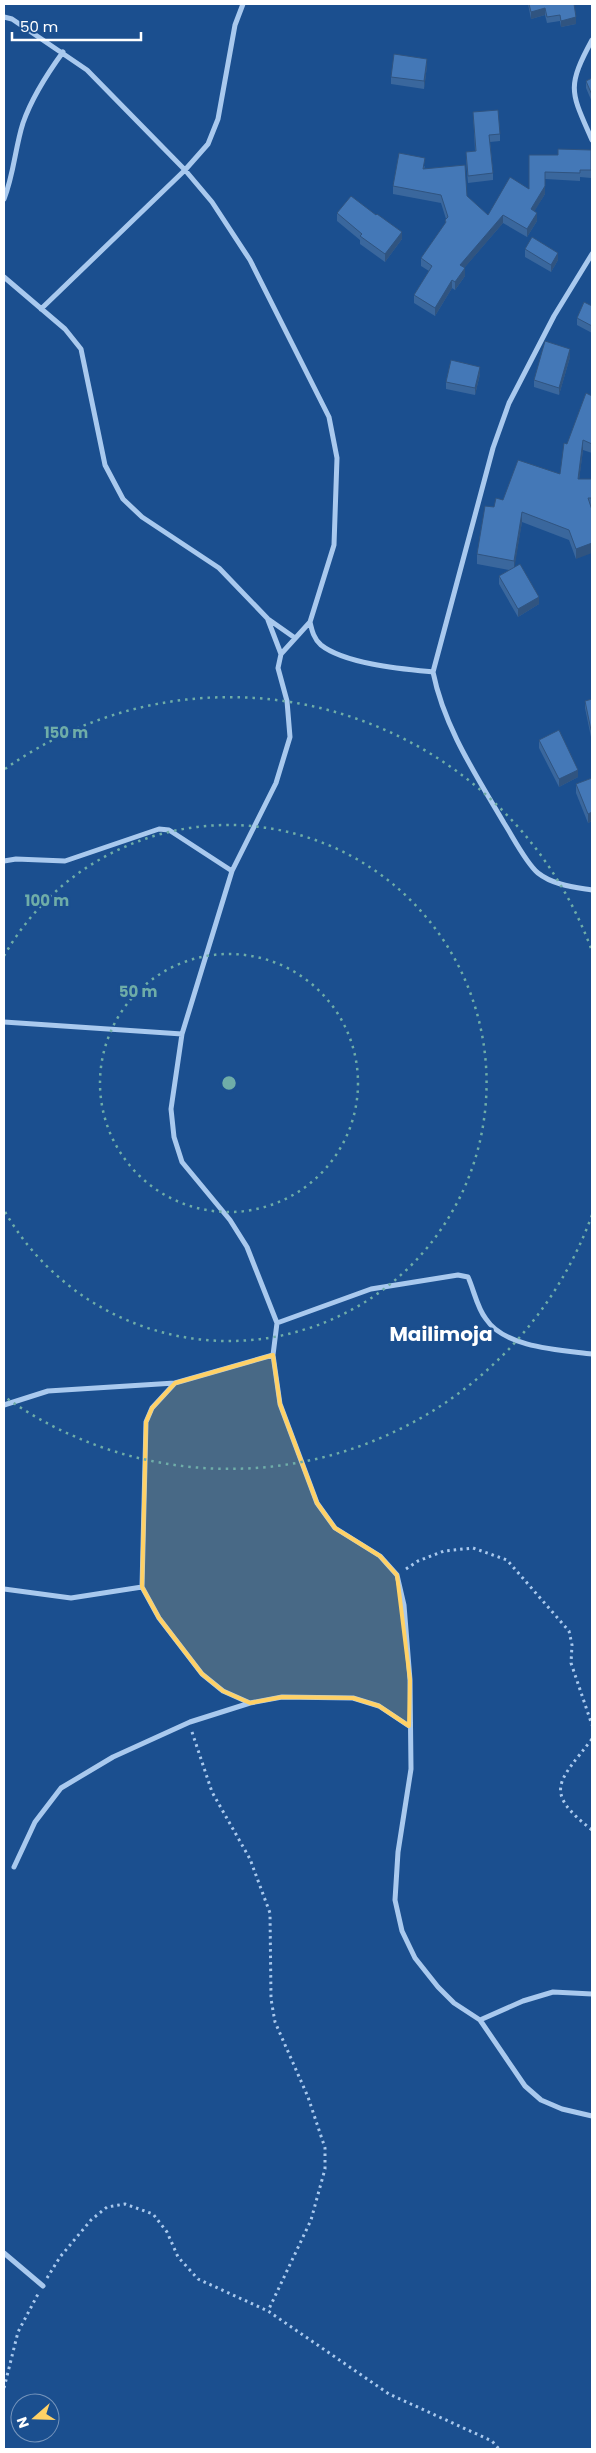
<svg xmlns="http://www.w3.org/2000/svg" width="596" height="2453" font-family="Poppins,sans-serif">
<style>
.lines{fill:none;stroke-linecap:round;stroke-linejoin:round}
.path{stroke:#a9c9ee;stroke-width:3;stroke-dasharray:2.5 4;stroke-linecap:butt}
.street{stroke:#a9c9ee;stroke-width:5}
.wall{fill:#3a679d}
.shaded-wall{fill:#305480}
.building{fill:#4478b7;stroke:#305480}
.marked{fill:#ffd166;fill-opacity:0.2;stroke:#ffd166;stroke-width:4;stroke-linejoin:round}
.ring{fill:none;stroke:#6fada8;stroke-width:2.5;stroke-dasharray:2.5 5}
.labels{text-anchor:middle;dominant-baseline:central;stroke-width:5;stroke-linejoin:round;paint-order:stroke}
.quarter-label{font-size:20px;font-weight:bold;fill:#fff;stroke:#1b4f8f}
.centre{fill:#6fada8;stroke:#1b4f8f;stroke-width:2.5}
.ring-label{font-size:15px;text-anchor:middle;font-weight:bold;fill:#6fada8;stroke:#1b4f8f;stroke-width:5;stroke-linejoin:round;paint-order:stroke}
</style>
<rect width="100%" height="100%" fill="#1b4f8f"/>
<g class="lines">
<!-- path -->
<path class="path" d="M406 1569 418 1561 444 1551 473 1548 507 1560 569 1631 572 1645 571 1663 592 1725
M192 1732 212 1792 250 1859 270 1913 271 1999 275 2022 308 2097 325 2148V2169L311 2220 268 2311
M592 1739C559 1782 542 1791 592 1830
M47 2278 60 2257 91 2220 107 2207 125 2204 153 2214 167 2232 178 2257 198 2279 268 2311 389 2394 492 2441 499 2449
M4 2388 18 2332 38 2294"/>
<!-- street -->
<path class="street" d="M4 17 12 19 87 70 185 170 212 202 250 260 329 417 337 458 334 545 310 622C312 631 314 639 321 645 345 664 403 669 433 672
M592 40C566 88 571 92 592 140
M4 199C14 174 15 148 23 123 32 97 47 74 63 52
M592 254 554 316 509 403 493 448 433 672C444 727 476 775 504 823 513 837 526 863 538 873 553 885 574 887 592 890
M4 277 65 329 81 349 105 465 123 499 142 517 219 568 268 619 295 638
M41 309 185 170 208 144 218 119 235 25 243 4
M268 620 281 654
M310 622 281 654 278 668 287 701 290 737 276 783 232 871 182 1034 171 1109 174 1137 182 1162 230 1220 247 1247 277 1323 273 1355 280 1404 317 1503 335 1528 380 1556 397 1575 404 1605 410 1680 411 1769 398 1852 395 1900 402 1931 415 1958 438 1987 454 2003 480 2020 525 2086 541 2100 562 2109 592 2116
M4 861 16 859 65 861 159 829 169 830 232 871
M4 1022 182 1034
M277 1323 371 1289 458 1275 468 1277C474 1290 477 1308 486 1319 505 1348 561 1350 592 1354
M4 1405 48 1391 175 1383
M4 1589 71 1598 142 1587
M250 1703 223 1691 202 1674 159 1618 142 1587 146 1422 152 1408 175 1383 273 1355
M14 1867 35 1822 61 1788 113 1757 190 1722 250 1703 282 1697 353 1698 379 1706 409 1726
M480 2020 523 2001 553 1992 592 1994
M4 2253 43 2286"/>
</g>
<!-- wall -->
<path class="wall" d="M528 4H574L576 24 561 27 560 21 547 23 545 15 531 19Z
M427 66 424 89 391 84V77Z
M592 78V102L586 88V81Z
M473 112 500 134V141L490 142 493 173V180L468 183 466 160V152L475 151Z
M591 150V178L580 177V181L545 179V194L534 211 537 221 527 237 503 223 464 268 465 276 455 290 452 288 435 316 414 303V295L429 271 421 266V258L445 224V220L446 219 441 203 393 194V186L425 166 424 169 467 196 488 215 529 189 558 155Z
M337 213 402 239 385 262 360 244V240L337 221Z
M525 249 558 260 551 272 525 257Z
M592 306V333L577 325V318Z
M570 357 559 395 534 387V380Z
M480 374 475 395 446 389V382Z
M592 396V453L583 450 579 479H592V508L576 559 569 540 522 522 514 567 539 604 518 617 499 584V576L509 570 477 564V554L494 507 503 500 560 474 567 444Z
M592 699 591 737 585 708V701Z
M539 740 578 777 559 787 539 748Z
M592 778V821L588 823 576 793V784Z"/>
<!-- shaded-wall -->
<path class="shaded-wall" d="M545 8V15L531 19V12Z
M576 17V24L561 27V21Z
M427 59V66L424 89V81Z
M545 186V194L531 217V209Z
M537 213V221L527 237V229Z
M503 215V223L460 273V265Z
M402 232V239L385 262V254Z
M558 253V260L551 272V265Z
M465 268V276L455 290V282Z
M452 280V288L435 316V308Z
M570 349V357L559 395V388Z
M480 367V374L475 395V388Z
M583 440V450L578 489V479Z
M522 512V522L514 571V561Z
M592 543V553L576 559V549Z
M539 597V604L518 617V609Z
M578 770V777L559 787V779Z
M592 812V821L588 823V814Z"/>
<!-- building -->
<path class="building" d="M529 4H574L576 17 561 21 560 15 547 17 545 8 531 12Z
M394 54 427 59 424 81 391 77Z
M592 78V95L586 81Z
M498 110 500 134 489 135 493 173 468 176 466 152 476 151 473 112Z
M558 149 591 150V170H580V173L545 172V186L531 209 537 213 527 229 503 215 460 265 465 268 455 282 452 280 435 308 414 295 432 266 421 258 446 222 445 220 448 217 441 195 393 186 399 153 425 158 423 169 465 165 467 196 488 215 510 177 529 189V155H558Z
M351 196 376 215 377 214 402 232 385 254 360 236 362 234 337 213Z
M532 237 558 253 551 265 525 249Z
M584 302 592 306V326L577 318Z
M545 341 570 349 559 388 534 380Z
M451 360 480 367 475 388 446 382Z
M586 393 592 396V444L583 440 578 479H592V498H588L592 510V543L576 549 569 530 522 512 514 561 477 554 485 506 494 507 496 498 503 500 518 460 560 474 564 443 567 444Z
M520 564 539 597 518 609 499 576Z
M592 699V730H591L585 701Z
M559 730 578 770 559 779 539 740Z
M592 778V812L588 814 576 784Z"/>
<!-- marked area -->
<path class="marked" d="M273 1355 280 1404 317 1503 335 1528 380 1556 397 1575 410 1680 409 1726 379 1706 353 1698 282 1697 250 1703 223 1691 202 1674 159 1618 142 1587 146 1422 152 1408 175 1383Z"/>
<!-- distance rings -->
<g class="ring">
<circle cx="229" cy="1083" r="129"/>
<path d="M4 956A258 258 0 1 1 4 1210"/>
<path d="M592 1215A386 386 0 0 1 5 1397M5 769A386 386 0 0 1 592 951"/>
</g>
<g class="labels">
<!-- quarter labels -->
<g class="quarter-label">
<text x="441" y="1334">Mailimoja</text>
</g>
</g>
<circle cx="229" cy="1083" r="8" class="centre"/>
<g class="ring-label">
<text x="66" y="738">150 m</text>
<text x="47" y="906">100 m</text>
<text x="138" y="997">50 m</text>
</g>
<!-- border -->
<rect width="596" height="2453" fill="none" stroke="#ffffff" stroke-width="10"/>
<!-- north arrow -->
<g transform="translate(35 2418) rotate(250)"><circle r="24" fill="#1b4f8f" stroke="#7695bc"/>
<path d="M0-4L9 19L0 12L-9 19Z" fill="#ffd166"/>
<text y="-8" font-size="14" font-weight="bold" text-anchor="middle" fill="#ffffff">N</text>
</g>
<!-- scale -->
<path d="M12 32v8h129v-8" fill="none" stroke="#ffffff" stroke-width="2.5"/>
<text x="20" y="32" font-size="15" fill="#ffffff" stroke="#1b4f8f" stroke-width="4" paint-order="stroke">50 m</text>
</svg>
